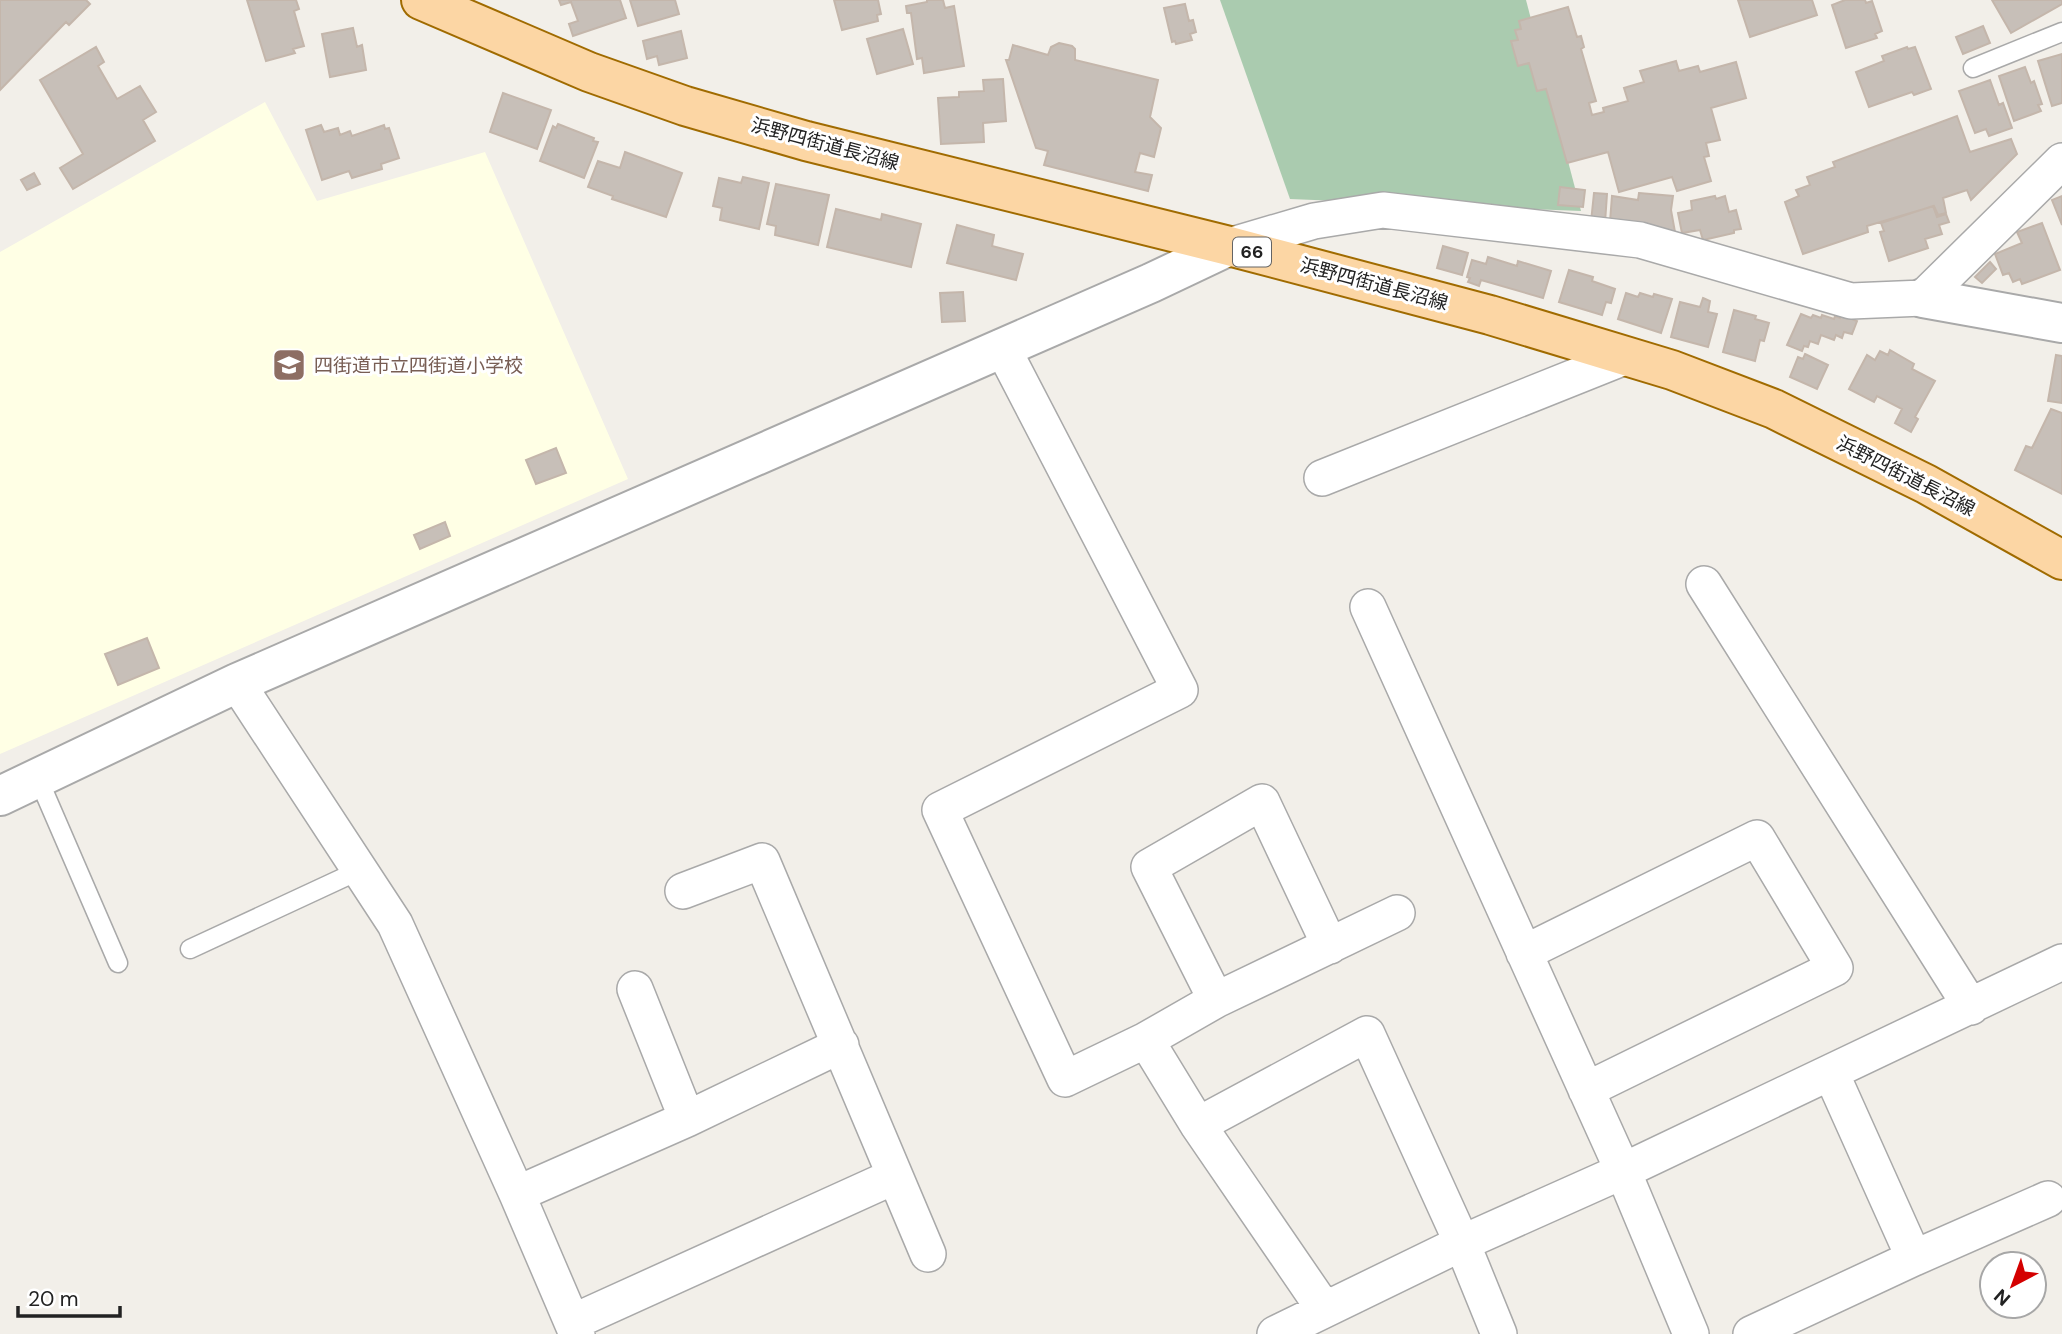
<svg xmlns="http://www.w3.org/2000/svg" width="2062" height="1334" font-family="'DM Sans','Noto Sans JP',sans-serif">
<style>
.education{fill:#ffffe5}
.cemetery{fill:#aacbaf}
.building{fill:#c7bfb8;stroke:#c4b6ab;stroke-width:2}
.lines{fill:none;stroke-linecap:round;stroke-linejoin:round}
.service-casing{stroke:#a9a9a9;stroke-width:21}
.minor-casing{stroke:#a9a9a9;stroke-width:38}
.tertiary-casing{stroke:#a9a9a9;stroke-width:42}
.primary-casing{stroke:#a06b00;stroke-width:42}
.service{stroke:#fff;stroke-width:18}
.minor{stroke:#fff;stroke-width:35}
.tertiary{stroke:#fff;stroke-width:38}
.primary{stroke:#fcd6a4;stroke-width:38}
.labels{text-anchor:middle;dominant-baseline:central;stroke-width:6;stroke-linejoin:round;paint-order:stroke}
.shield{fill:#fff;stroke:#646464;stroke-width:2}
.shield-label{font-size:18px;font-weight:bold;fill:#222}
.street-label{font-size:19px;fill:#222;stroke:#fff}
.education-label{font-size:19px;fill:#785e54;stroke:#fff;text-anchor:start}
</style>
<rect width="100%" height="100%" fill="#f2efe9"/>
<!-- education -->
<path class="education" d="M265 102 317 201 485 152 628 479 0 754V252Z"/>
<!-- cemetery -->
<path class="cemetery" d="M1220 0H1526L1581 211 1290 199Z"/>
<!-- building -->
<path class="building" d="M0 0H86L90 4 69 25 66 22 0 90Z
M247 0H296L299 9 294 11 304 46 293 49 295 53 266 61Z
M559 0H620L626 18 573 36 569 24 578 21 571 2 561 5Z
M630 0H675L679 14 638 26Z
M834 0H878L881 14 877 15 878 21 842 30Z
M927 0H943L945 8 954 6 964 66 924 73 922 58 917 59 911 13H907L906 6 927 2Z
M1738 0H1812L1817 15 1750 37Z
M1845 0H1865L1866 3 1872 1 1882 31 1875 34 1877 38 1846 48 1832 5Z
M1992 0H2062V4L2011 33Z
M1185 4 1189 21 1193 20 1196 32 1190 34 1192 40 1176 44 1175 41 1172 42 1164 8Z
M1568 7 1577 37 1581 36 1584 47 1581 49 1596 101 1589 103 1592 115 1604 112 1603 108 1628 101 1624 88 1644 82 1640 71 1676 61 1679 71 1698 66 1700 72 1736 62 1746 98 1711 108 1720 140 1706 143 1709 156 1704 157 1711 181 1677 191 1672 177 1619 192 1608 152 1567 163 1546 89 1537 91 1529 63 1518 66 1511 41 1518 40 1515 30 1521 29 1519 21Z
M1983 26 1990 43 1963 54 1956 37Z
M353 28 357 47 362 45 366 70 330 77 322 34Z
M903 29 913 64 877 74 867 39Z
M681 31 687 58 659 65 657 56 647 59 643 41Z
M1059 43 1072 46 1075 49V60L1158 80 1150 117 1161 128 1154 157 1140 153 1135 172 1152 175 1148 191 1044 165 1048 151 1036 148 1006 60H1009L1013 45 1048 55 1051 47Z
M96 47 104 62 98 66 117 99 140 86 156 112 143 120 155 141 73 189 60 168 83 154 40 80Z
M1907 47 1908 49 1915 47 1931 89 1914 95 1912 92 1869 107 1856 72 1884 61 1882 56Z
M2062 54V103L2052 106 2038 61Z
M2025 67 2031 83 2034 81 2042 104 2038 105 2041 111 2014 121 1999 76Z
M1003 79 1006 121 983 123 984 142 941 144 938 98 959 97V92L984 91 983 80Z
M1990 80 1999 105 2003 103 2012 128 1989 136 1986 129 1975 133 1959 91Z
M503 93 551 110 537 149 490 132Z
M1957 116 1970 152 2011 139 2017 154 1971 200 1967 190 1943 198 1946 213 1938 215 1934 206 1867 226 1868 232 1803 254 1785 202 1799 196 1796 190 1810 185 1807 177 1835 167 1833 162Z
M558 124 594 138 593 141 598 142 584 178 540 161 553 126 556 128Z
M321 125 324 132 338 128 340 135 350 131 352 136 384 125 385 129 389 128 399 158 381 164 382 169 352 178 349 171 322 180 306 130Z
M625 152 682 173 666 217 612 199 613 196 588 187 598 161 620 168Z
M34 173 40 184 27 190 21 180Z
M743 177 769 183 759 229 720 220 722 208 713 206 719 178 741 183Z
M776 184 829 195 818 245 775 235 776 226 767 224Z
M1560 187 1585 190 1583 207 1558 205Z
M1594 193 1607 194 1605 223 1591 222Z
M1639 193 1673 196 1671 210 1675 232 1610 222 1612 196 1638 200Z
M1715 196 1716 199 1725 196 1729 212 1736 210 1741 229 1734 230V233L1703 240 1700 230 1682 233 1678 213 1692 210 1691 201Z
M2062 196V225L2052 200Z
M1933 206 1937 217 1946 214 1949 222 1939 225 1942 234 1925 239 1928 248 1889 261 1880 232 1884 231 1881 223Z
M836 209 881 220 882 214 921 224 911 267 827 247Z
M2042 223 2060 270 2022 284 2020 279 2013 282 2009 273 2003 275 1995 254 2022 243 2017 232Z
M957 225 994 235 992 246 1023 254 1016 280 947 263Z
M1443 246 1468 253 1462 275 1437 268Z
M1488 257 1517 266 1518 261 1551 271 1543 298 1481 280 1479 286 1468 282 1470 278 1467 277 1472 260 1486 264Z
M1990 262 1996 269 1982 283 1975 277Z
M1569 270 1593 277 1592 281 1615 289 1611 303 1606 302 1602 315 1559 302Z
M963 292 965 321 942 322 940 293Z
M1626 293 1638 297 1640 293 1653 297 1654 294 1672 299 1661 333 1618 319Z
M1703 298 1710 301 1708 312 1717 314 1708 347 1671 337 1680 302 1700 307Z
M1734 310 1756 316 1755 319 1769 323 1764 341 1760 340 1755 361 1723 352Z
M1801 314 1811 318 1813 315 1821 318 1822 315 1834 319 1835 316 1840 318 1841 315 1857 321 1852 334 1844 332 1842 338 1836 335 1834 340 1821 335 1818 344 1810 341 1808 347 1804 346 1802 351 1787 345Z
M1890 350 1914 364 1912 369 1935 381 1915 417 1918 419 1911 432 1895 423 1902 409 1877 396 1874 402 1849 389 1867 355 1875 360 1880 351 1888 355Z
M1805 354 1828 365 1817 389 1790 377 1798 357 1803 359Z
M2056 355 2062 356V403L2048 401Z
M2051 409 2062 413V494L2015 470 2026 446 2032 448Z
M556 448 566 473 536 484 526 460Z
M445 522 450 536 420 549 414 535Z
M147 638 159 668 118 685 105 654Z"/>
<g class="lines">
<defs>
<path id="service" d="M1973 68 2062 32
M38 778 118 963
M190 949 360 870"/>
<path id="minor" d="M1229 246 1314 221 1383 210 1640 240 1851 301 1923 298 2062 161
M1002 347 1180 690 940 810 1065 1079 1146 1040 1198 1125 1324 1309
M1322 478 1627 356
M1704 584 1971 1007
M1368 607 1623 1171 1691 1334
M237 683 395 924 517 1194 577 1334
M683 891 762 861 928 1254
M1524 953 1757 838 1835 968 1586 1090
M635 989 687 1119
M1216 1000 1149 867 1262 802 1330 946
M1146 1040 1216 1000 1397 913
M1198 1125 1367 1034 1462 1243 1499 1334
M517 1194 687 1119 841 1045
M1914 1258 2048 1199
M573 1322 895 1176
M1275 1334 1462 1243 1623 1171 2062 962
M1751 1334 1914 1258 1831 1073"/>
<path id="tertiary" d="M1923 298 2062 323
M0 796 237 683 1151 283 1229 246"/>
<path id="primary" d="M421 0 589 72 685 106 806 141 1229 246 1490 315 1672 370 1774 409 1926 484 2062 560"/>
</defs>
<!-- service casing -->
<use href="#service" class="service-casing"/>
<!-- minor casing -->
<use href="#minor" class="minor-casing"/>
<!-- tertiary casing -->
<use href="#tertiary" class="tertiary-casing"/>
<!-- primary casing -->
<use href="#primary" class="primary-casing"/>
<!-- service -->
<use href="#service" class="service"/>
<!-- minor -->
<use href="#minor" class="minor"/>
<!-- tertiary -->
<use href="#tertiary" class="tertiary"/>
<!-- primary -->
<use href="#primary" class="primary"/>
</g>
<!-- icons -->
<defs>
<symbol id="school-square" viewBox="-11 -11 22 22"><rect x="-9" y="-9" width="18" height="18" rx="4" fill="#8d6e63" stroke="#fff"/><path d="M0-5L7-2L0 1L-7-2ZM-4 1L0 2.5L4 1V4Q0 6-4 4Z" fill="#fff"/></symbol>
</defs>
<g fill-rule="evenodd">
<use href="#school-square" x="270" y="346" width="38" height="38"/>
</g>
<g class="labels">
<!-- shield labels -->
<rect class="shield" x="1233" y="237.5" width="38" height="29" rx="5"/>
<g class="shield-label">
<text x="1252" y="252">66</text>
</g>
<!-- street labels -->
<g class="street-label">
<text transform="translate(825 144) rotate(15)">浜野四街道長沼線</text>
<text transform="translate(1374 284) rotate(15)">浜野四街道長沼線</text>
<text transform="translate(1906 476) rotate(27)">浜野四街道長沼線</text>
</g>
<!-- education labels -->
<g class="education-label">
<text x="314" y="365">四街道市立四街道小学校</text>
</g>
</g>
<!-- north arrow -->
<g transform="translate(2013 1285) rotate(221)"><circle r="33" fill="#ffffff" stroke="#a7a7a7" stroke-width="2"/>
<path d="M0-5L12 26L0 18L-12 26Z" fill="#d40000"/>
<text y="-10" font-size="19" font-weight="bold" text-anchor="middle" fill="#222222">N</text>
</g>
<!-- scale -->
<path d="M18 1306v10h102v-10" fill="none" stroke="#222222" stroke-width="3.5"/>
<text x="28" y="1306" font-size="21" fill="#222222" stroke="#ffffff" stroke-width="5" paint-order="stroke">20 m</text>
</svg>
